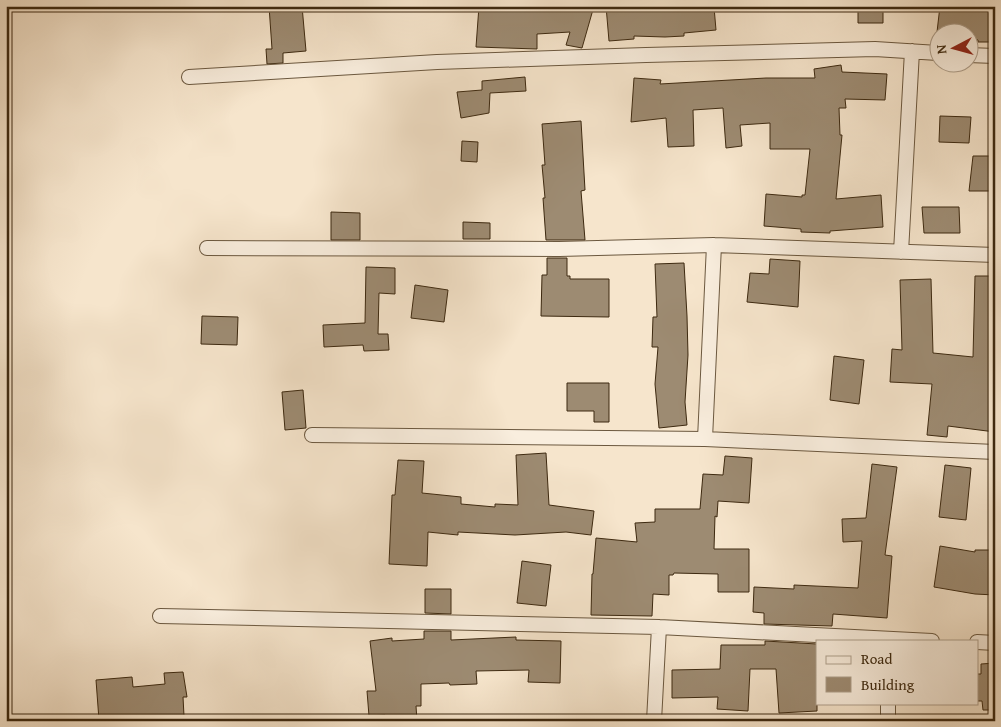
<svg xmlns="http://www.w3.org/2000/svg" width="1001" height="727" font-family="'Gentium Book Plus',serif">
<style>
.building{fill:#9d8b72;stroke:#3d2910}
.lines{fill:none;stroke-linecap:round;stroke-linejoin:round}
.street-casing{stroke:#6b583f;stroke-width:16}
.street{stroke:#f9eede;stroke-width:14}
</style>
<rect width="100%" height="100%" fill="#f6e5cc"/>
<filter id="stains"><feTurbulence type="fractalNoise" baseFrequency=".004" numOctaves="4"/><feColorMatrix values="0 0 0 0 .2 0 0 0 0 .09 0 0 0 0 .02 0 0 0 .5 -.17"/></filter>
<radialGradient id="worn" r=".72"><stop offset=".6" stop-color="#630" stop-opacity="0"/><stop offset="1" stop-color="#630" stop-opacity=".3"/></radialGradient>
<!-- building -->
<path class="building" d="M269 6H302L306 51 283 53V63L267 64 266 49H272Z
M479 6H594L582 48 566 45 570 32 537 34V49L476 47Z
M606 6H699V9L714 7 716 30 684 33V36L665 37 634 36V39L609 41Z
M858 6H883V23H858Z
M940 6H994L991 28H995V42H978V40L968 39V32H937Z
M841 65 842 72 887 74 885 100 845 99 846 108H839L840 135H842L836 199 881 195 883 227 830 231V233L801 232V229L764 226 766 194 802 197V195H805L810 149H770V123L740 125 742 146 726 148 723 108 693 110 694 146 668 147 666 118 631 122 634 78 661 80 660 84 766 78H815L814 69Z
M525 77 526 91 490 93 489 113 461 118 457 92 482 90V81Z
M940 116 971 117 969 143 939 142Z
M581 121 585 190 581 191 585 240H546L543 198H545L542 165H545L542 124Z
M462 141 478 142 477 162 461 161Z
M973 156H995V191H969Z
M922 207H959L960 233H924Z
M331 212 360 213V240H331Z
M463 222 490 223V239H463Z
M547 258H567V276H570V279H609V317L541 316 542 275H547Z
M770 259 800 261 798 307 747 302 750 273 769 274Z
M684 263 687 316 688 355 685 402 687 425 659 428 655 384 658 347H652L653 317H657L655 264Z
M366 267 395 268V294L379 293 378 334H388L389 350 364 351 363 345 324 347 323 325 365 323Z
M975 276H995V432L948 426 947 437 927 435 932 384 890 382 892 349 902 350 900 280 931 279 933 353 973 357Z
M415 285 448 290 444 322 411 318Z
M202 316 238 317 237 345 201 344Z
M834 356 864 360 859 404 830 400Z
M567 383H609V422H594V411H567Z
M303 390 306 428 285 430 282 392Z
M546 453 549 505 594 511 591 535 566 532 515 535 458 532V535L428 532 427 566 389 564 392 495H395L398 460 424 461 422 493 461 497V504L495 507V504L518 505 516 455Z
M725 456 752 458 749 503 718 501 717 517 715 516 714 549H749V592H718V574L674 573 673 575H669V595L653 594 652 616 591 615 592 574H593L596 538 637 542 635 523 655 522V509H700L703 474 723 475Z
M872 464 897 467 885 555 892 556 887 618 833 614 832 626 764 624V613L753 612 754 587 794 589V585L858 588 862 541 843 542 842 519 866 518Z
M945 465 971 468 966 520 939 517Z
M940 546 975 552V550H995V595L975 594 934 587Z
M522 561 551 565 546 606 517 603Z
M425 589H451V614L425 613Z
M424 631H451V640L516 637V640L561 641 560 683 528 682 529 670 476 671 477 684 450 685 449 683 421 684V706H416L417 721H385V715L369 716 367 691H376L370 641 392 638V641L424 639Z
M765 641 817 644V711L779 713 776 669H750L748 711 717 709 718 697 672 698V670L720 669 721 645H765Z
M995 663V710H983L982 701H977V674H981V664Z
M183 672 187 697H183L184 716 144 719V717L99 720 96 680 132 677 133 687 165 684 164 673Z"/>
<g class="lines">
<defs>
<path id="street" d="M968 55 995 56
M189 77 437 62 646 55 875 49 938 53
M207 248 559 249 714 245 995 255
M901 252 912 51
M312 435 705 439 995 452
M705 439 714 245
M160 616 659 627 932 641
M977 642 995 643
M654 721 659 627
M888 721V703"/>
</defs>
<!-- street casing -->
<use href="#street" class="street-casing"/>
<!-- street -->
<use href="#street" class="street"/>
</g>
<!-- margin -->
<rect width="1001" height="727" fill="none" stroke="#f6e5cc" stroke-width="25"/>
<rect x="8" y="8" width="986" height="712" fill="none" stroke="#3d2910" stroke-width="2.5"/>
<rect x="12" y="12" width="976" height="702" fill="none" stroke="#3d2910"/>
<!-- legend -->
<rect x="816" y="640" width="162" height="65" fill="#f9eede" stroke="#ae9f8c"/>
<rect x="826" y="656" width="25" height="8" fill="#f9eede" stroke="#ae9f8c"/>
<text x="861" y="664" font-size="15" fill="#3d2910">Road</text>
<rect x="826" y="677" width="25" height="15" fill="#9d8b72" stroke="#ae9f8c"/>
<text x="861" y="690" font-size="15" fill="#3d2910">Building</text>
<!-- north arrow -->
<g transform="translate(954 48) rotate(264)"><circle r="24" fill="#f9eede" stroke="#ae9f8c"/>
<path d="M0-4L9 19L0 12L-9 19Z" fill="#8f2418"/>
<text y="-8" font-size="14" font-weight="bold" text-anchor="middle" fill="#3d2910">N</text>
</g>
<rect width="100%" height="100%" filter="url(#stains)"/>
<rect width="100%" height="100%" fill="url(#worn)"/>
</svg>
